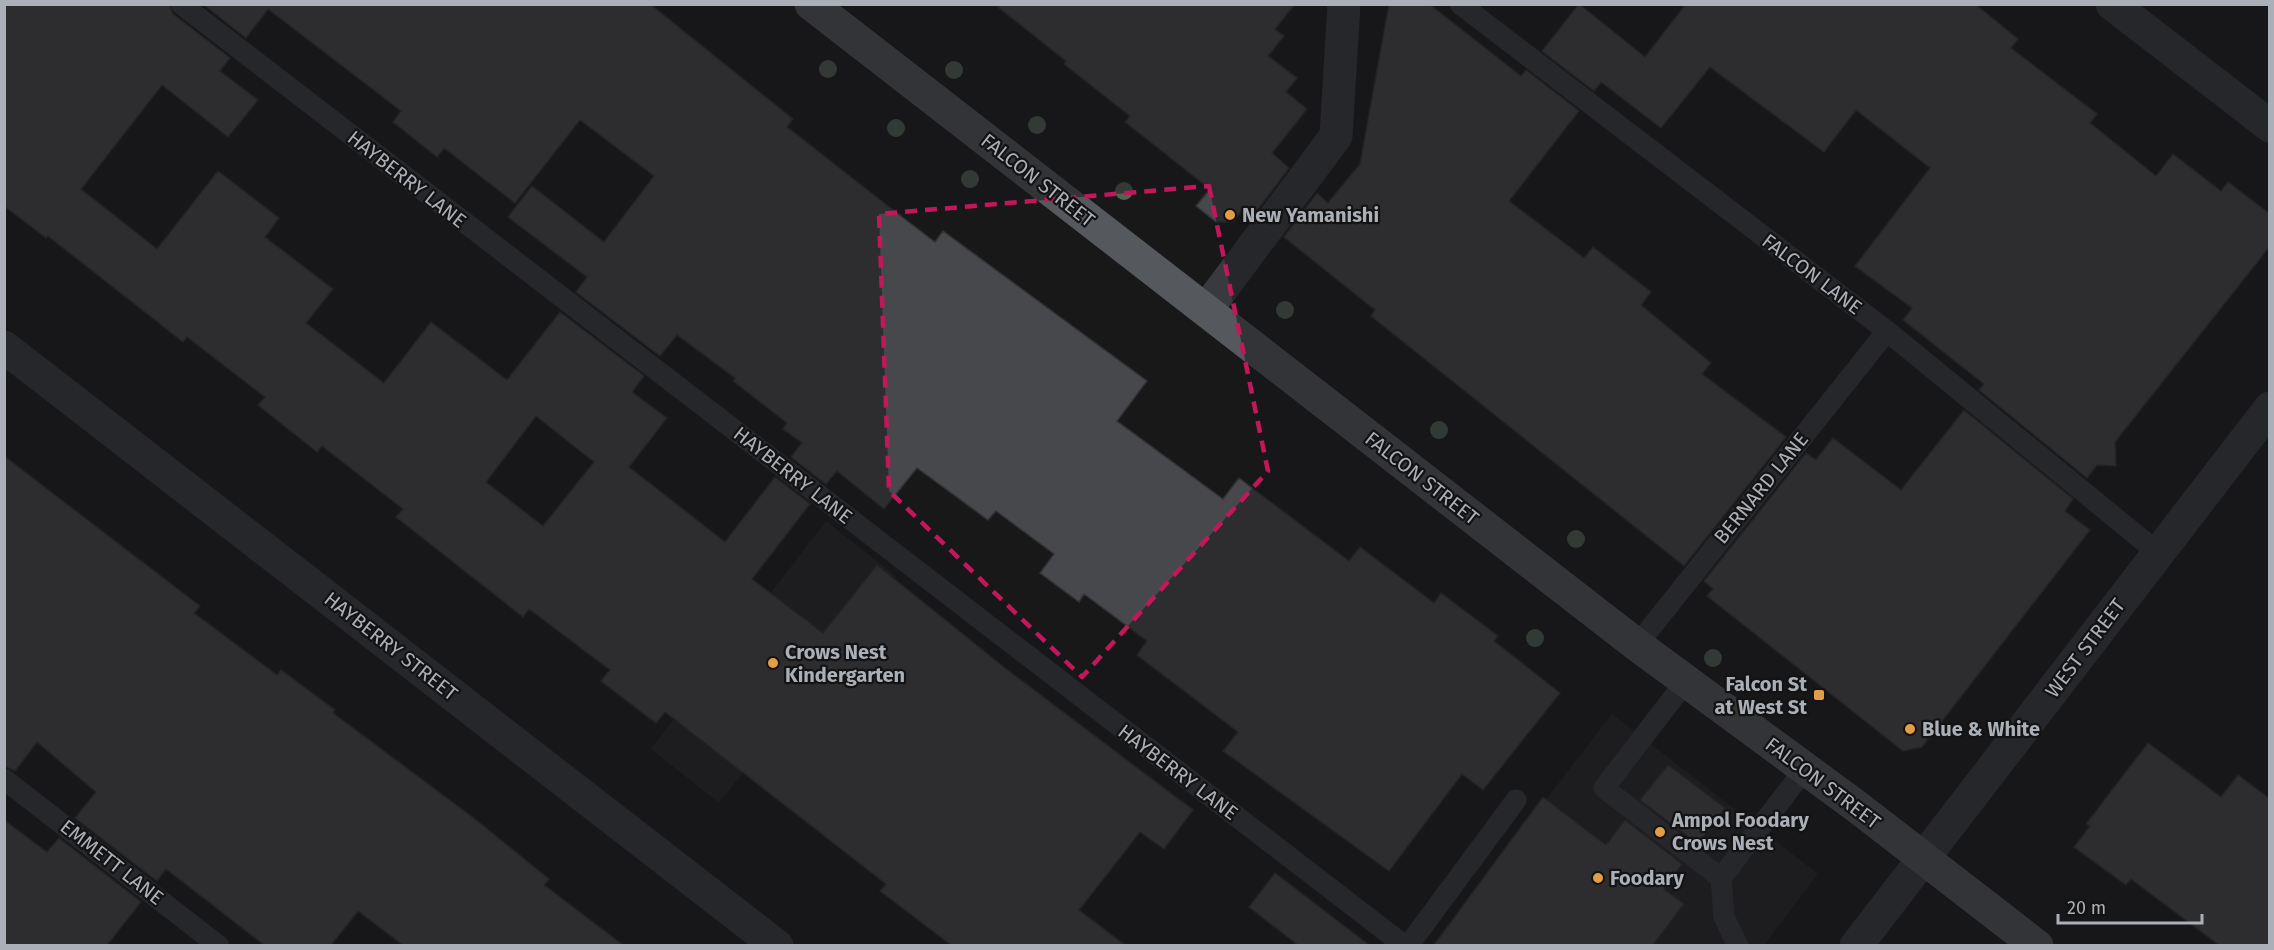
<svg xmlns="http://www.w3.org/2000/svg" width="2274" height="950" font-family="'Fira Sans',sans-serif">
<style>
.built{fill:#242426}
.building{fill:#47484c;stroke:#323235;stroke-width:1.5;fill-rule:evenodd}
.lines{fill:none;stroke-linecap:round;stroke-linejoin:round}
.service{stroke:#393a3e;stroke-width:21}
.minor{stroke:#393a3e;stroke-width:33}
.tertiary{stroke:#393a3e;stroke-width:33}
.primary{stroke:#55585d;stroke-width:33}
.tree{fill:#546354}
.marked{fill:none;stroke:#c2185b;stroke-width:4.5;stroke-dasharray:12 8;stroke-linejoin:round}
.poi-dot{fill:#e39d46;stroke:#131314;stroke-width:2}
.labels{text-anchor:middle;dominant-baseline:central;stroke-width:4.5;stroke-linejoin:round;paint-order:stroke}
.street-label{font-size:20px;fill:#abb0b8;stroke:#131314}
.poi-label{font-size:20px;font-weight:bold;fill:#abb0b8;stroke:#131314;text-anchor:start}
</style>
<rect width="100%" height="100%" fill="#181819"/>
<!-- built -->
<path class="built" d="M826 521 896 576 719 803 651 749Z
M1612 714 1818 874 1764 945H1625L1504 854Z"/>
<!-- building -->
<path class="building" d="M4 4H169L173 14 230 58 220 71 258 100 228 137 162 85 81 189 157 249 218 171 279 218 265 237 333 289 306 323 384 383 431 322 507 380 560 312 644 376 632 392 667 418 629 467 725 542 775 477 810 504 752 579 823 633 877 565 1005 668 1193 810 1164 849 1140 832 1079 910 1125 945H951L880 891 886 884 665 712 656 723 601 681 610 670 529 609 523 617 396 517 403 509 322 446 317 452 258 405 265 397 187 337 183 342 48 236 46 238 4 206ZM536 416 594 462 543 526 486 482Z
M203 4H650L793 119 787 127 897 213 935 242 943 231 1147 381 1117 421 1223 499 1239 478 1349 561 1360 547 1434 603 1441 593 1498 636 1494 641 1560 693 1483 790 1462 774 1389 871 1223 751 1238 732 1137 655 1147 641 1084 594 1079 602 1040 573 1054 554 996 511 988 520 917 468 884 509 837 471 826 484 791 457 802 443 783 429 787 423 733 381 735 378 677 335 660 356 576 292 587 277 508 217 532 186 604 242 654 176 580 120 515 203 444 148 437 157 393 122 401 111 268 9 246 38Z
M994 4H1295L1275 29 1284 36 1268 56 1297 78 1286 92 1307 109 1272 153 1289 168 1255 213 1245 206 1233 222H1216L1196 206 1210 189 1125 122 1130 116 1064 64 1066 61Z
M1389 4H1429L1521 76 1526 70 1579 111 1509 201 1584 258 1593 247 1651 292 1641 305 1711 363 1702 374 1786 437 1684 566 1371 316 1375 310 1284 237 1317 193 1328 203 1360 164Z
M1579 4 1645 57 1686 4H1975L2018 39 2011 48 2097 114 2090 123 2156 176 2173 154 2221 191 2228 182 2270 214V246L2115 442 2116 466 2097 465 2087 478 1979 390 1984 384 1903 320 1912 308 1855 266 1930 168 1856 110 1824 152 1710 67 1661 128 1601 82 1594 91 1542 51Z
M1964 410 2073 499 2065 511 2090 530 1922 747 1903 751 1707 596 1713 589 1704 581 1806 453 1816 460 1833 438 1901 490Z
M4 456 200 606 194 613 277 675 281 670 335 710 333 713 475 819 549 879 544 885 623 945H403L358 911 331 945H264L166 869 157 881 75 818 96 792 37 742 15 771 4 766Z
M2148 743 2221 797 2238 775 2270 799V945H2219L2131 879 2126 885 2074 847 2090 826 2086 824Z
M1668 765 1725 808 1698 844 1640 800Z
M1543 797 1606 845 1625 820 1682 864 1664 889 1684 904 1653 945H1434Z
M4 820 47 852 59 838 141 902 107 945H4Z
M1275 873 1369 945H1298L1249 907Z"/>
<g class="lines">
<!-- service -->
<path class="service" d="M181 4 1405 946
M1460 4 1887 331 2157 552
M1637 645 1887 331
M1686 681 1604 788 1721 878 1805 769
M4 779 219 946
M1721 878 1724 917 1738 946
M1408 946 1516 800"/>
<!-- minor -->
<path class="minor" d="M2112 4 2270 126
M1206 310 1336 136 1344 4
M4 347 777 946"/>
<!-- tertiary -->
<path class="tertiary" d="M1856 946 2270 408"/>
<!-- primary -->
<path class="primary" d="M811 4 1637 645 1856 806 2037 946"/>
</g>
<!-- trees -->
<g class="tree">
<circle cx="828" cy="69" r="9"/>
<circle cx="954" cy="70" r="9"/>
<circle cx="1037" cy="125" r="9"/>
<circle cx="896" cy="128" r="9"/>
<circle cx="970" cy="179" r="9"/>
<circle cx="1124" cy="191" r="9"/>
<circle cx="1285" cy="310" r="9"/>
<circle cx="1439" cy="430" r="9"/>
<circle cx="1576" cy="539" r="9"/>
<circle cx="1535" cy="638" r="9"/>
<circle cx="1713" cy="658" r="9"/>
</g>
<!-- marked area -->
<path d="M0 0H2274V950H0ZM1209 186 1268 471 1082 677 889 491 879 214Z" fill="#181819" fill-opacity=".55" fill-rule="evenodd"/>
<path class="marked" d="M1209 186 1268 471 1082 677 889 491 879 214Z"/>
<!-- markers -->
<g class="poi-dot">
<circle cx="1230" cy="215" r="6"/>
<circle cx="773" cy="663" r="6"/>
<rect x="1813" y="689" width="12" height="12" rx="3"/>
<circle cx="1910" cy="729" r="6"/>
<circle cx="1660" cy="832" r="6"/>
<circle cx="1598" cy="878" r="6"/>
</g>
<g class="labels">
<!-- street labels -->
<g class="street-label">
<text transform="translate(407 179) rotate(38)">HAYBERRY LANE</text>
<text transform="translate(1038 180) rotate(38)">FALCON STREET</text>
<text transform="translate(1812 274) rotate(37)">FALCON LANE</text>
<text transform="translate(793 475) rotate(38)">HAYBERRY LANE</text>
<text transform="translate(1422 478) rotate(38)">FALCON STREET</text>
<text transform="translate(1761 488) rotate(-51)">BERNARD LANE</text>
<text transform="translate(391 646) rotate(38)">HAYBERRY STREET</text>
<text transform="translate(2085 648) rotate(-53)">WEST STREET</text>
<text transform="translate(1178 772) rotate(37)">HAYBERRY LANE</text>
<text transform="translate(1823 783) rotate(37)">FALCON STREET</text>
<text transform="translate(112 862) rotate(38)">EMMETT LANE</text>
</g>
<!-- poi labels -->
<g class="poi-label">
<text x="1242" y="215">New Yamanishi</text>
<text x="785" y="652">Crows Nest<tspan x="785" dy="23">Kindergarten</tspan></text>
<text x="1807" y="684" text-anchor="end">Falcon St<tspan x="1807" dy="23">at West St</tspan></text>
<text x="1922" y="729">Blue &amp; White</text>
<text x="1672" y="820">Ampol Foodary<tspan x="1672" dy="23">Crows Nest</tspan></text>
<text x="1610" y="878">Foodary</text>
</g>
</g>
<!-- border -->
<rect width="2274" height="950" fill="none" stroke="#abb0b8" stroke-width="12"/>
<!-- scale -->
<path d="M2058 914v9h144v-9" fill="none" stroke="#abb0b8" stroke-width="3"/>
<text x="2067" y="914" font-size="18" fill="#abb0b8" stroke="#131314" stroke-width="4.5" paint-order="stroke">20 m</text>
</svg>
